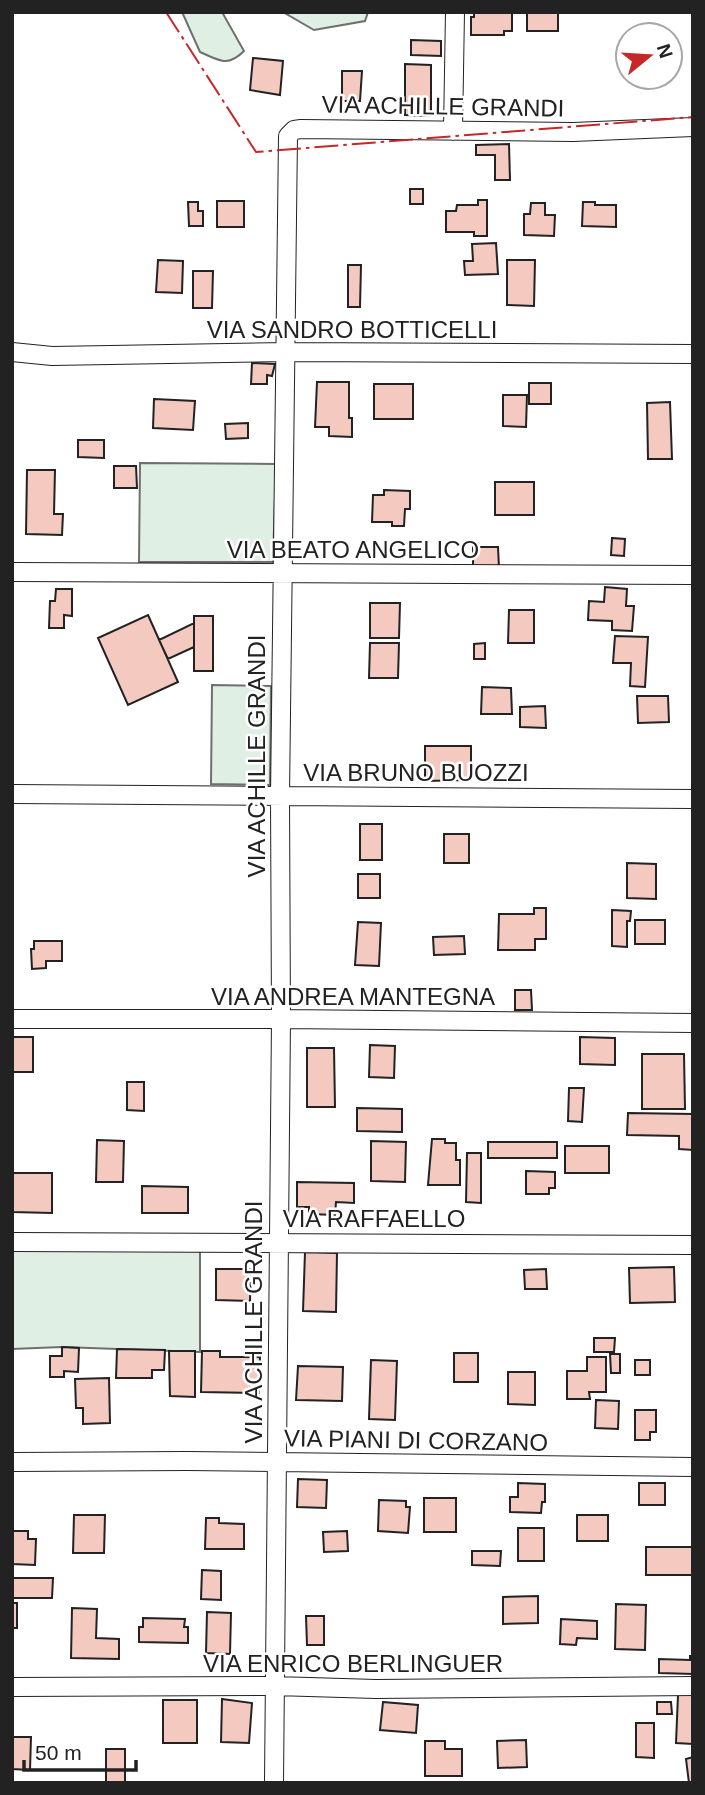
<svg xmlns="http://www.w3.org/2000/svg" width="705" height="1795" font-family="Arial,sans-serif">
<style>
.green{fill:#e0efe3;stroke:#6f6f6f;stroke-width:2}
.building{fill:#f3c9c0;stroke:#222;stroke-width:2}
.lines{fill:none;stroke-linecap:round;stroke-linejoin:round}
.minor-casing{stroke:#222;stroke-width:20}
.minor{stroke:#fff;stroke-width:18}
.power{stroke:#c62828;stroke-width:2;stroke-dasharray:24 5 3.5 5;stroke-linecap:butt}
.labels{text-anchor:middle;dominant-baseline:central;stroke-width:5;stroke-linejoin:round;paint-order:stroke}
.street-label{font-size:24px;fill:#222;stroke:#fff}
</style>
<rect width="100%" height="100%" fill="#fff"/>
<!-- green -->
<path class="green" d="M182 12H222L244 51C227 68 219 60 200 52Z
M283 12H368L365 21 314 30Z
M140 463 276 464 273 562H139Z
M212 685 271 686 270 785 211 784Z
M12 1250 200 1251V1352L62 1347 12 1349Z"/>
<!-- building -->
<path class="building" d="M474 12H512V31H504V35H471V17H474Z
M527 12H558V31H527Z
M411 40 441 41V56L411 55Z
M253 58 283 61 280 95 250 90Z
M405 64 431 65V116L405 115Z
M342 71H362L360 101H342Z
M509 144 510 180H495V155H476V145Z
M410 189H423V204H410Z
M478 200H487V236H474V232H446V211H456L457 205H478Z
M217 201H244V227H217Z
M188 202H198V211H203V226H189Z
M583 202H595V205H616V227L582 226Z
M531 203H545V215H555L554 236 524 235V214H530Z
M496 243 498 274 465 275 464 261H473L472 244Z
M158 260 183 261 182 293 156 292Z
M507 260H535L534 306 507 305Z
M348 265H361L360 307H348Z
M193 271H213L212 308H193Z
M252 363 275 364 272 376 267 375V384H251Z
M317 382H349V418H352V437L329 436V427H315Z
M529 383H551V404H529Z
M374 384H413V419H374Z
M503 395H527L526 427 503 426Z
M154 399 195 401 193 430 153 428Z
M670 402 672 459H648L647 403Z
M248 423V438L226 439 225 424Z
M78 440H104V458L78 457Z
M114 466H136L137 488H114Z
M27 470H55L54 514H63L62 535 26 534Z
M495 482H534V515H495Z
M384 490 410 491V509H405L404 526H392V522H372L373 495H384Z
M612 538 625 539 624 556 611 555Z
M473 547H498L499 568 473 567Z
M605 587 627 589 626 606H634L632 631 612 630V621L588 620 589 601 604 602Z
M56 589H72V616L64 615V628H49L50 601H55Z
M370 603H400L399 638H370Z
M509 610H534V643H508Z
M148 615 178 682 128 705 98 638Z
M194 616H213V671H194Z
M194 623V647L168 659 159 640Z
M615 636 648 637 645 687 630 686 631 663H613Z
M370 643H399L398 678H369Z
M485 643V659H474V644Z
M482 687 511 688 512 714H481Z
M637 696H668L669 722 638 723Z
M545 706 546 728 520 727V707Z
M425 746H471V780L425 781Z
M360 824H382V860H360Z
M444 834H469V863H444Z
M627 863 656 864V899L627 898Z
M358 874H380V898H358Z
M534 908H546V939H535V950H498L499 914H534Z
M612 910 631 911 630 921H627V947L612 946Z
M635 920H665V944H635Z
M358 922 381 923 379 966 355 965Z
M464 936 465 954 434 955 433 937Z
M34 941H62V961H46V968L32 969 31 949H34Z
M515 990H531L532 1010H515Z
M12 1037H33V1072H12Z
M580 1037 615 1038V1065L580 1064Z
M370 1045 395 1046 394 1078 369 1077Z
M307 1048H334L335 1107H307Z
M642 1054H684L685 1109H642Z
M127 1082H144V1111L127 1110Z
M569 1088H584L582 1122 568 1121Z
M357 1108 402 1109V1132L357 1131Z
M628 1113 693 1114V1150L679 1149V1136L627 1135Z
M432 1139H445V1143H456V1160H460V1185H428Z
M97 1140 124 1141 123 1182H96Z
M371 1141 406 1142 405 1182 371 1181Z
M488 1142H557V1158H488Z
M565 1146H609V1173H565Z
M467 1153H481V1203L466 1202Z
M526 1171 555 1172V1188H549V1194H526Z
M12 1173H52V1213L12 1212Z
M297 1182 354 1183V1203L336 1202 335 1215 309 1214V1207H297Z
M142 1186 188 1187V1213H142Z
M305 1252 337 1253 336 1312 303 1311Z
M674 1267 675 1302 630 1303 629 1268Z
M216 1269H251L250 1301 216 1300Z
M546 1269 547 1289H525L524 1270Z
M594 1338H615L614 1352H594Z
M62 1347 79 1348 78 1372 64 1371V1377H50V1356H62Z
M117 1349 165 1350 164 1370H152V1378H116Z
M169 1351H195V1397L170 1396Z
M202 1351H220V1357H260L259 1393 201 1392Z
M454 1353H478V1382H454Z
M610 1354H620V1373H611Z
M587 1357H606V1392H589L590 1399H567V1371H587Z
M371 1360 397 1361 395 1420 369 1419Z
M635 1360H650V1375H635Z
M298 1366 343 1367 342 1401 296 1400Z
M508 1372H535V1405L508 1404Z
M109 1378 110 1423 83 1424V1408H76L75 1379Z
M596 1400 619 1401 618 1429 595 1428Z
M635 1410H656V1432H650V1440H635Z
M298 1479 327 1480 326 1508 297 1507Z
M518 1483 545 1484V1502H542L541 1513 510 1512V1497H518Z
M639 1483H665V1505H639Z
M424 1498H456V1532H424Z
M379 1500 406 1501V1507H410L408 1533 378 1531Z
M74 1515H105L104 1553H73Z
M577 1515H608V1541H577Z
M206 1518H219V1523L244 1524V1549H205Z
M518 1528H544V1561H518Z
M12 1531H28V1539H36L35 1565 12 1564Z
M347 1531 348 1551 324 1552 323 1532Z
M646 1547H693V1575H646Z
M472 1551H501L500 1566 472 1565Z
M202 1570 221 1571V1600L201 1599Z
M12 1578H53L52 1598H12Z
M538 1596V1623L503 1624V1597Z
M12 1603H17V1628H12Z
M616 1604 646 1605 645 1650 615 1649Z
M72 1608 97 1609 96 1638 119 1639V1659L71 1658Z
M207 1612 231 1613 230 1654 206 1653Z
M306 1616H324V1645H307Z
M143 1618 185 1619 184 1627H188V1643L139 1642V1627H143Z
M561 1619 597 1621V1639L577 1638 576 1645 560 1644Z
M690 1656H693V1674L659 1673V1659L690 1660Z
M678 1695H693V1744L676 1743Z
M222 1699 252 1703 249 1743 221 1742Z
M163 1700H197V1743H163Z
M383 1702 418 1705 416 1733 380 1730Z
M657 1702H671L672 1714H657Z
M636 1723H654V1758L636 1757Z
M12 1737H31L30 1770 12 1769Z
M526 1740 527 1767 498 1768 497 1741Z
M425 1741H445V1749H462V1776H425Z
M106 1749H125V1783H106Z
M693 1757V1783H689L686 1759Z"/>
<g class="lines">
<defs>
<path id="minor" d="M453 131 455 12
M12 352 52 356 285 352 693 354
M12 572 693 575
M12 794 693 799
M12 1019H281L693 1023
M12 1242 693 1245
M12 1462 187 1461 693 1467
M12 1687 275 1686 376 1689 693 1686
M274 1783 281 1019 280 796 288 136 294 130 301 129 573 132 693 127"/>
</defs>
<!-- minor casing -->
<use href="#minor" class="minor-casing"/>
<!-- minor -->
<use href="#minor" class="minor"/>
<!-- power -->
<path class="power" d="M166 12 256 152 693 117"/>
</g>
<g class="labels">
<!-- street labels -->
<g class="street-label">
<text transform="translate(443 106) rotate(1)">VIA ACHILLE GRANDI</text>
<text x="352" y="329">VIA SANDRO BOTTICELLI</text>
<text x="353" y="549">VIA BEATO ANGELICO</text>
<text transform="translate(256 756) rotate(-90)">VIA ACHILLE GRANDI</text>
<text x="416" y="772">VIA BRUNO BUOZZI</text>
<text x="353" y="996">VIA ANDREA MANTEGNA</text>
<text x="374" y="1218">VIA RAFFAELLO</text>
<text transform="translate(253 1322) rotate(-90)">VIA ACHILLE GRANDI</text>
<text transform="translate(416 1440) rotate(1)">VIA PIANI DI CORZANO</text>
<text x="353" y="1663">VIA ENRICO BERLINGUER</text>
</g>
</g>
<!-- border -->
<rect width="705" height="1795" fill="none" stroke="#222222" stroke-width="28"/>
<!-- north arrow -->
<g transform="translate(649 56) rotate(72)"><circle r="33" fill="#ffffff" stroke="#a7a7a7" stroke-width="2"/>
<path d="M0-5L12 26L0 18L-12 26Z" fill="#c62828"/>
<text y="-10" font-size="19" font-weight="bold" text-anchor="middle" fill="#222222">N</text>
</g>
<!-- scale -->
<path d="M24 1760v10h112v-10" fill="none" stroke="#222222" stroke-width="3.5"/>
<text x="35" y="1760" font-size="21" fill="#222222" stroke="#ffffff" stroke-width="5" paint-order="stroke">50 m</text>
</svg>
